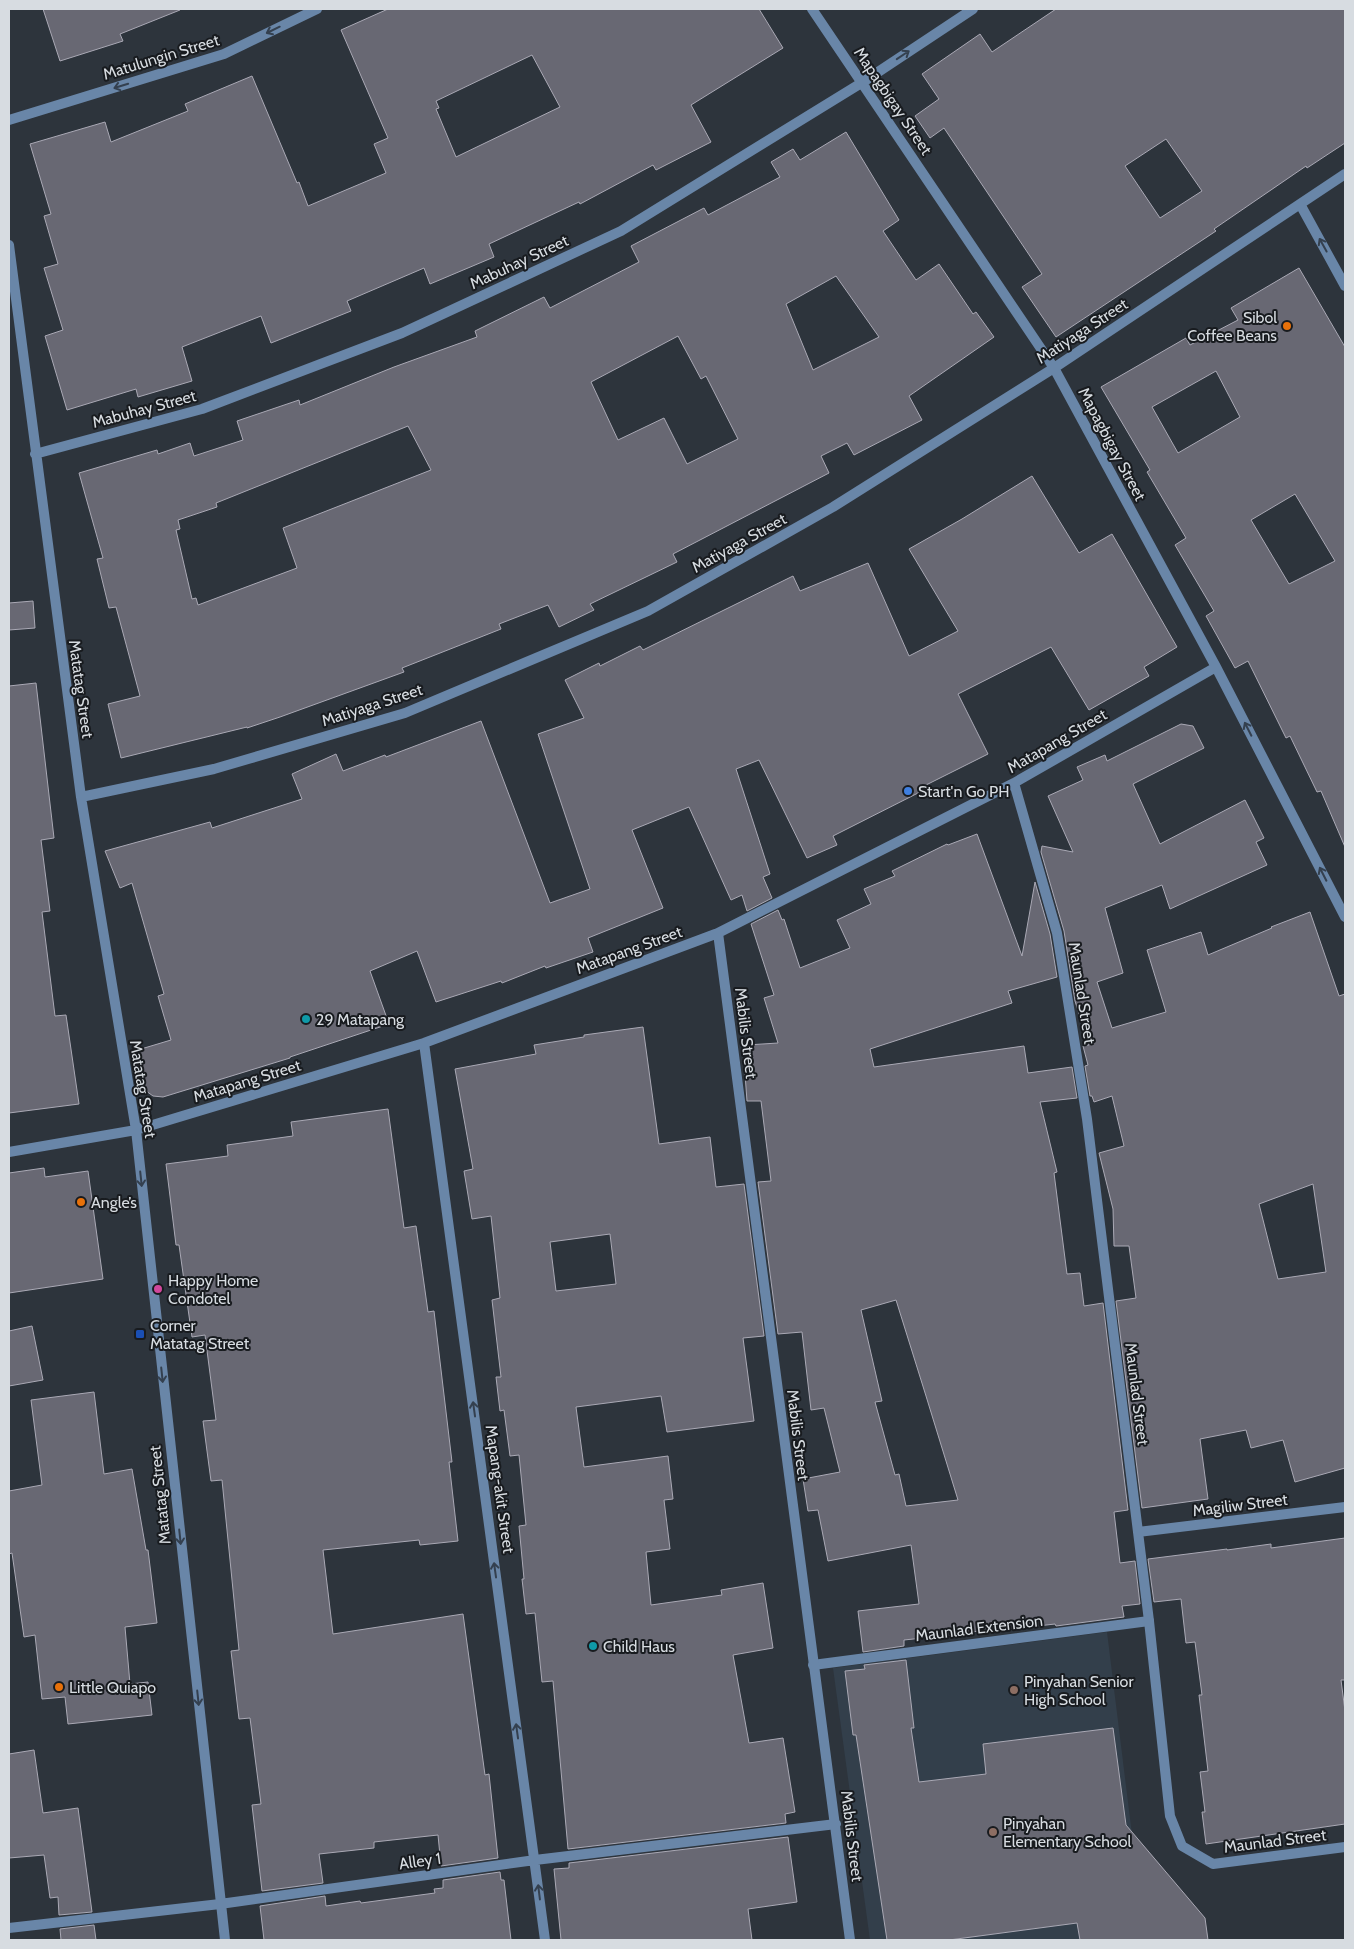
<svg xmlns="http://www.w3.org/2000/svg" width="1354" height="1949" font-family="Cabin,sans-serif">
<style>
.built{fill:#333f4b}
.building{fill:#686873;stroke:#aaa9b5;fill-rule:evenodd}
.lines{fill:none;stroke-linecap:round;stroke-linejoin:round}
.service{stroke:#6986a8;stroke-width:10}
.minor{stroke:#6986a8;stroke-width:10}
.oneway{stroke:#34404f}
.food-dot{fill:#e8710a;stroke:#181b1f;stroke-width:2}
.shop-dot{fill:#3f7fe0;stroke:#181b1f;stroke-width:2}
.culture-dot{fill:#0f9aa8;stroke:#181b1f;stroke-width:2}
.hotel-dot{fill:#d1479c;stroke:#181b1f;stroke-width:2}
.transit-dot{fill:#1a4fb4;stroke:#181b1f;stroke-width:2}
.education-dot{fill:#8d6e63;stroke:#181b1f;stroke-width:2}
.labels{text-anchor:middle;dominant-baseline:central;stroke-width:4;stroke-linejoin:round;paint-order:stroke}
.street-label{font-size:16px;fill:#d7dce1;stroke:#181b1f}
.poi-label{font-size:16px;fill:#d7dce1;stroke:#181b1f;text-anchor:start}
</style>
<rect width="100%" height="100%" fill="#2d343c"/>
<!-- built -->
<path class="built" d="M1107 1632 1145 1940H870L833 1668Z"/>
<!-- building -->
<path class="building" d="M43 9H180V10L120 34 123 41 60 61Z
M388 9H759L783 48 691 105 711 142 656 170 653 165 580 204 579 202 489 244 494 257 430 284 424 268 347 301 351 311 271 343 261 316 182 347 192 381 138 397 136 389 67 410 45 336 63 330 44 268 58 264 44 216 51 214 30 144 105 122 111 142 188 111 185 104 252 76 297 183 299 182 308 206 386 173 374 144 388 138 341 30ZM532 55 560 107 456 157 436 109 439 108 436 101Z
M1056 9H1345V143L1307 168 1306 166 1214 229 1216 231 1056 337 1022 287 1042 274 944 128 930 138 915 116 939 99 922 74 980 34 992 52ZM1166 139 1202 191 1160 218 1125 166Z
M846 132 899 220 883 231 916 280 939 264 973 314 976 312 994 337 909 396 922 420 854 455 847 443 821 456 829 473 673 554 677 562 590 604 594 610 559 627 548 605 499 624 501 629 402 668 404 672 280 717 247 728V727L121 758 108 704 140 696 116 607 109 608 97 559 103 558 79 473 157 450 158 454 190 443 194 456 243 440 237 421 299 400 300 405 394 367 477 337 475 331 544 297 550 308 639 262 631 246 704 208 708 215 780 177 771 162 793 149 800 160ZM836 276 879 337 813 370 786 304ZM678 336 701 379 706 376 738 439 687 464 664 418 618 440 591 382ZM408 426 431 470 283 528 297 568 198 605 196 598 192 599 176 530 180 529 178 520 217 507 216 503Z
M1299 268 1345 347V847L1321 791 1317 792 1290 736 1286 738 1248 661 1235 668 1206 616 1214 611 1175 545 1186 538 1147 472 1150 470 1101 387 1186 338 1190 345 1238 320 1231 308ZM1216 371 1240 417 1178 453 1152 407ZM1295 494 1335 561 1289 584 1251 520Z
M1032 476 1079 553 1112 534 1177 647 1144 667 1149 676 1089 710 1051 647 958 694 988 754 918 789 920 792 833 836 837 845 807 858 759 760 736 769 770 874 763 877 772 898 747 911 742 895 731 900 689 807 632 830 663 908 588 938 593 952 546 968 545 966 502 983 501 981 436 1002 417 951 370 971 389 1024 290 1057V1058L163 1097 153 1096 142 1088 131 1052 171 1040 158 996 164 994 132 883 120 888 105 851 210 822 212 828 302 799 292 774 336 754 343 771 385 755 386 757 481 721 550 903 590 889 538 734 584 718 565 680 599 663 600 666 640 646 643 650 793 576 800 591 868 563 909 656 958 631 909 549 962 519Z
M33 601 35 628 9 630V603Z
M36 683 54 838 41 840 50 911 42 912 55 1016 66 1015 79 1104 9 1113V686Z
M1181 724 1193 726 1204 748 1133 784 1160 844 1245 800 1264 838 1256 842 1267 865 1170 909 1162 885 1105 908 1123 973 1097 982 1112 1028 1166 1012 1147 950 1201 932 1208 955 1272 928 1271 927 1310 912 1339 996 1345 994V1468L1295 1482 1283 1440 1251 1448 1246 1430 1200 1439 1208 1499 1142 1508 1116 1301 1136 1298 1129 1246H1114L1113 1209 1099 1153 1124 1146 1112 1096 1094 1102 1092 1096H1090L1085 1066 1088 1065 1083 1046 1089 1045 1075 1001 1064 931 1041 852 1042 846 1073 852 1048 796 1083 780 1077 767 1105 755 1107 761ZM1313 1184 1326 1272 1278 1279 1259 1204Z
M977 834 1022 956 1035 882 1050 934 1057 977 1008 991 1012 1003 870 1049 874 1067 1024 1046 1028 1073 1072 1067 1077 1098 1040 1102 1057 1172 1054 1173 1067 1274 1080 1273 1084 1306 1103 1303 1128 1510 1114 1512 1120 1563 1135 1561 1140 1604 1122 1606 1124 1617 1056 1626 1055 1624 1012 1629V1625L961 1634 904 1640V1646L863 1652 858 1611 919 1604 911 1545 828 1561 818 1510 808 1511 803 1479 840 1472 824 1408 811 1410 802 1332 778 1334 758 1182 771 1181 761 1101H747L745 1074H750L747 1045 778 1043 764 998 774 995 751 924 778 910 782 920 784 919 800 968 850 948 837 920 871 904 864 889 895 876 892 871 947 844 948 845ZM896 1300 926 1396 958 1500 906 1506 899 1474 895 1475 875 1402 882 1401 861 1310Z
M643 1027 659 1144 710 1137 716 1187 744 1184 764 1336 743 1338 754 1421 667 1432 661 1396 576 1407 584 1467 668 1456 673 1499 664 1500 670 1549 646 1552 651 1605 722 1595 721 1590 763 1583 773 1648 733 1655 749 1743 783 1738 795 1812 785 1814 786 1823 568 1849 553 1681 542 1682 535 1613 526 1614 522 1579H524L519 1526 526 1525 519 1455 510 1456 504 1410 500 1411 496 1377H501L492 1300 500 1298 491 1216 472 1219 464 1171 473 1169 455 1069 536 1054 534 1045 584 1037V1035ZM610 1234 616 1284 556 1291 550 1242Z
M388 1109 404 1228 416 1226 428 1312 434 1311 452 1462H449L458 1541 420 1545 419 1540 323 1550 333 1634 463 1614 485 1775 489 1774 498 1858 441 1866 438 1835 374 1842V1848L319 1854 323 1883 262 1891 252 1805 261 1804 250 1718 239 1719 231 1651 239 1650 222 1480 211 1481 203 1421 216 1420 205 1335 192 1337 179 1245H176L166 1164 228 1156 227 1145 293 1136 291 1122Z
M44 1168 45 1177 88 1171 103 1279 9 1293V1173Z
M32 1326 43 1380 9 1386V1331Z
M94 1392 104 1474 132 1469 146 1550H148L157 1623 125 1627 130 1684 148 1682 152 1715 68 1724 65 1697 42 1699 35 1635 24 1637 12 1553 9 1554V1491L42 1485 31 1400Z
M1345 1538V1680H1341L1345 1711V1824L1206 1844 1202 1812H1205L1200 1772 1208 1771 1199 1695H1202L1195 1642 1186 1643 1181 1599 1154 1602 1148 1559 1227 1549V1550L1271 1544V1548Z
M906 1660 914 1728H911L919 1782 986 1774 983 1744 1113 1728 1126 1825 1205 1918 1208 1940H1080L1077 1923 949 1940H887L856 1735H853L845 1671 865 1669 864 1665Z
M34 1750 43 1813 78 1808 92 1912 59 1915 58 1897 50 1898 44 1855 9 1858V1754Z
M788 1837 797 1902 748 1909 752 1940H561L554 1869 569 1868V1863Z
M500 1872 501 1880H504L511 1940H264L260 1906 325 1896 326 1906 360 1901 361 1903 435 1893 434 1889 443 1888V1880Z
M94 1925 96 1940H61L60 1929Z"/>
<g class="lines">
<!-- service -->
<path class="service" d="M813 1665 1149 1621"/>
<!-- minor -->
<path class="minor" d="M812 9 1054 368 1216 667 1345 917
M9 120 224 54 317 9
M1300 204 1345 286
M9 245 81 797 136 1130 225 1940
M35 454 202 409 402 333 621 231 863 82 973 9
M1014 783 1057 933 1087 1119 1149 1621 1170 1816 1182 1846 1213 1864 1345 1847
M81 797 214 769 405 713 648 611 833 507 1054 368 1345 174
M718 933 850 1940
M424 1043 545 1940
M9 1152 136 1130 424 1043 718 933 1014 783 1216 667
M1138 1532 1345 1507
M9 1928 220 1904 535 1860 836 1824"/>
</g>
<!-- one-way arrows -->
<defs><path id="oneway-shaft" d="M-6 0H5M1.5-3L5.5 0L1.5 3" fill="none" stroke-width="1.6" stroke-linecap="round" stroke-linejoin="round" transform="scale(1.25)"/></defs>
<g class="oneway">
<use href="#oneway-shaft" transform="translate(273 30) rotate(154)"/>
<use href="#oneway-shaft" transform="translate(903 55) rotate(-34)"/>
<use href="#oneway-shaft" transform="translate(121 86) rotate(163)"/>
<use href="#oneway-shaft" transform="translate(1323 245) rotate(-119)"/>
<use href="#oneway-shaft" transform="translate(1248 729) rotate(-117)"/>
<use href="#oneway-shaft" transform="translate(1323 874) rotate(-117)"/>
<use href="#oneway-shaft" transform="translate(141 1179) rotate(84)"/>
<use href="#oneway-shaft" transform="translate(162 1375) rotate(84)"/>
<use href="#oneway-shaft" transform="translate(474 1409) rotate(-98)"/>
<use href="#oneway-shaft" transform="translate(180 1537) rotate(84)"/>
<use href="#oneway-shaft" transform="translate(495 1570) rotate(-98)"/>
<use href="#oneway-shaft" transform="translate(198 1698) rotate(84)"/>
<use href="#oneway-shaft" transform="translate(517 1731) rotate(-98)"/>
<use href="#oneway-shaft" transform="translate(539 1892) rotate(-97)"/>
</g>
<!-- markers -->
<g class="food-dot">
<circle cx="1287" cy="326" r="5"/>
<circle cx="81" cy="1202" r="5"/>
<circle cx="59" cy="1687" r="5"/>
</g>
<circle class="shop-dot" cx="908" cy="791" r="5"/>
<g class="culture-dot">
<circle cx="306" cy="1019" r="5"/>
<circle cx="593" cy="1646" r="5"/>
</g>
<circle class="hotel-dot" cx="158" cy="1289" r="5"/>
<rect class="transit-dot" x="135" y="1329" width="10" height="10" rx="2.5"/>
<g class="education-dot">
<circle cx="1014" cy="1690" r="5"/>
<circle cx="993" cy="1832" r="5"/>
</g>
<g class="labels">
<!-- street labels -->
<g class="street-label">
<text transform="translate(161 57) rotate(-17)">Matulungin Street</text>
<text transform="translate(893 101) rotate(56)">Mapagbigay Street</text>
<text transform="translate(519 262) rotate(-25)">Mabuhay Street</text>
<text transform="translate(1082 331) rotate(-33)">Matiyaga Street</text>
<text transform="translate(144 409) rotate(-15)">Mabuhay Street</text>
<text transform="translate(1112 444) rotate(62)">Mapagbigay Street</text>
<text transform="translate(739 543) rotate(-29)">Matiyaga Street</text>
<text transform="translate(81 689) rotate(82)">Matatag Street</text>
<text transform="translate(372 705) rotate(-18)">Matiyaga Street</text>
<text transform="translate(1057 741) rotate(-30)">Matapang Street</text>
<text transform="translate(629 950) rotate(-20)">Matapang Street</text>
<text transform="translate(1082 993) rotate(81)">Maunlad Street</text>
<text transform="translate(746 1033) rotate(83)">Mabilis Street</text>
<text transform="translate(247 1081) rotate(-17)">Matapang Street</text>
<text transform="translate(143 1089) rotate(81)">Matatag Street</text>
<text transform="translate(1137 1394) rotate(83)">Maunlad Street</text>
<text transform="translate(798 1435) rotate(83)">Mabilis Street</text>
<text transform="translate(500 1489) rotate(82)">Mapang-akit Street</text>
<text transform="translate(160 1495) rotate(-96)">Matatag Street</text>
<text transform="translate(1240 1505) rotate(-7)">Magiliw Street</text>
<text transform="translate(979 1628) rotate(-7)">Maunlad Extension</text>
<text transform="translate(852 1836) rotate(83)">Mabilis Street</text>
<text transform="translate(1275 1841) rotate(-7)">Maunlad Street</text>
<text transform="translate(420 1861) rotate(-8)">Alley 1</text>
</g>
<!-- poi labels -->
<g class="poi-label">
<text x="1277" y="317" text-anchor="end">Sibol<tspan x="1277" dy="18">Coffee Beans</tspan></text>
<text x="918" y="791">Start'n Go PH</text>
<text x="316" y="1019">29 Matapang</text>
<text x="91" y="1202">Angle’s</text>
<text x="168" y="1280">Happy Home<tspan x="168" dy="18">Condotel</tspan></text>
<text x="150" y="1325">Corner<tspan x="150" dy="18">Matatag Street</tspan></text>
<text x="603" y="1646">Child Haus</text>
<text x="1024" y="1681">Pinyahan Senior<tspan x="1024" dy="18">High School</tspan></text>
<text x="69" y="1687">Little Quiapo</text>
<text x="1003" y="1823">Pinyahan<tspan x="1003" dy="18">Elementary School</tspan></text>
</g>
</g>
<!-- border -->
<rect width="1354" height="1949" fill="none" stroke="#d7dce1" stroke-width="20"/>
</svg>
